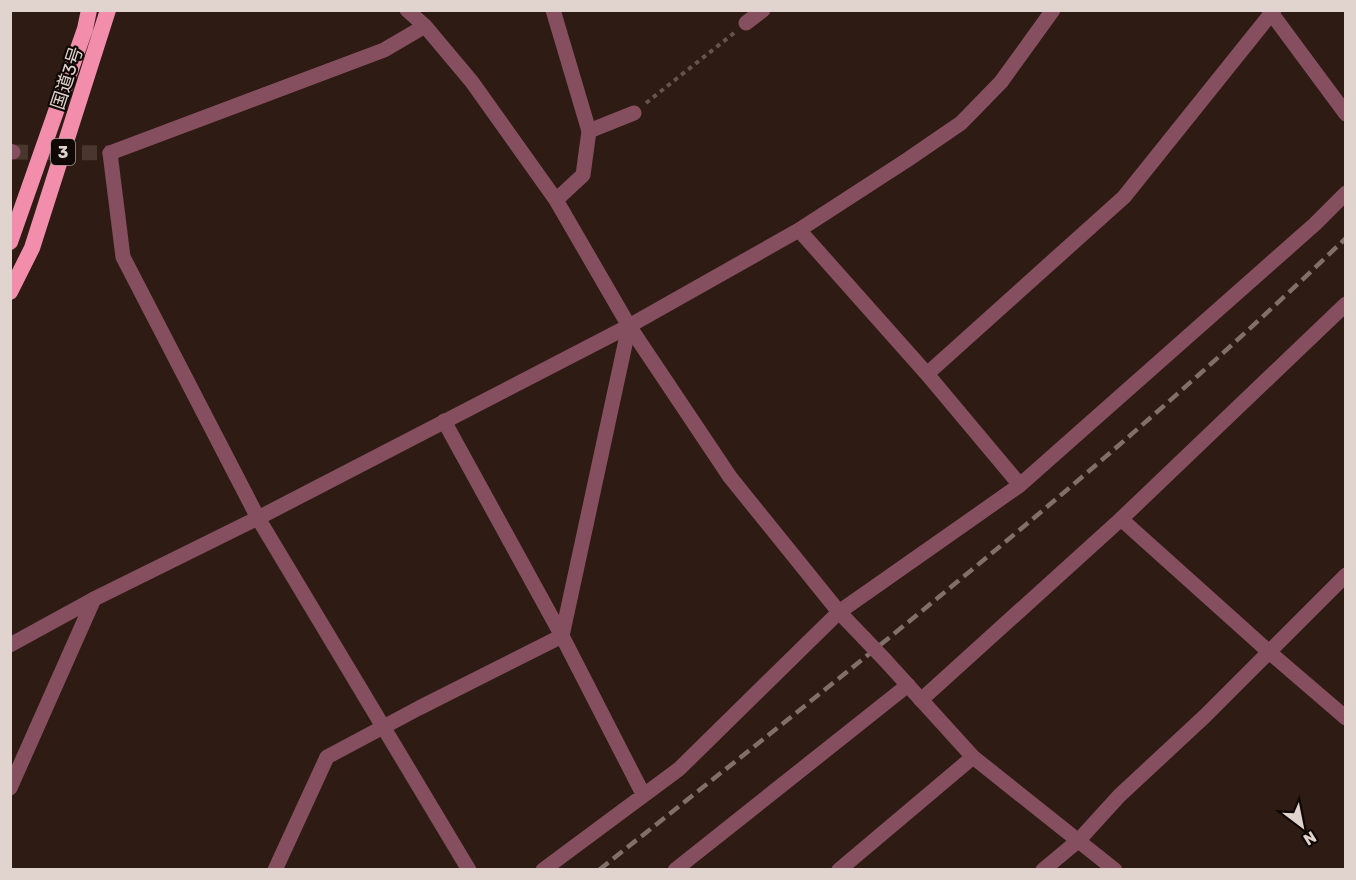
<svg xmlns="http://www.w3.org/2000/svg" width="1356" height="880" font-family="Rubik,'Noto Sans JP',sans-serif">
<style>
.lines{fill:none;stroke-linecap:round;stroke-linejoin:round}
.tertiary-tunnel{stroke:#49372f;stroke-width:15;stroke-dasharray:15 8;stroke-linecap:butt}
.path{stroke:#65544d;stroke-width:4;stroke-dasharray:4.5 4.5;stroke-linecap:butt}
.minor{stroke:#864f5f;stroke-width:15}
.tertiary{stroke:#864f5f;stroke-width:15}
.trunk{stroke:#f28eac;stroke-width:16}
.rail{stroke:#807069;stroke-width:4.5;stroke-dasharray:12 6;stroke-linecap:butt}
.tertiary-bridge{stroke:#864f5f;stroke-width:15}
.labels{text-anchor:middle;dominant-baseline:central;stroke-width:4.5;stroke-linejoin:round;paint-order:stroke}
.shield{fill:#100805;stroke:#a29792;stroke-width:1.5}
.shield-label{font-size:16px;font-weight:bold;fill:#e1d4ce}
.street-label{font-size:18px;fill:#e1d4ce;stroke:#100805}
</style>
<rect width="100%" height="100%" fill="#2e1b13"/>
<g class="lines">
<!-- tertiary-tunnel -->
<path class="tertiary-tunnel" d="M13 152 110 153"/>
<!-- path -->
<path class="path" d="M646 103 734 33"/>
<!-- minor -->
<path class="minor" d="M1269 10 1346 114
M746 23 763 10
M589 131 634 113
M110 153 123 257 258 518 469 870
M799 230 927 374 1020 485
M927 374 1124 197 1274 10
M444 421 562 636 643 794
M1121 519 1268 651 1346 718
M562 636 629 326
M921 700 1121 519 1346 304
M10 788 94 599
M1079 840 1119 796 1205 716 1346 575
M275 870 327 757 419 708 562 636
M543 870 679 769 839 612 1020 485 1315 224 1346 193
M675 870 908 685
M839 870 973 757"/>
<!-- tertiary -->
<path class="tertiary" d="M407 10 425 26 472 82 556 200 629 326 730 477 839 612 864 638
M553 10 589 131 583 175 556 200
M10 151 13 152
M110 153 384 50 425 26
M10 645 94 599 258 518 629 326 799 230 907 160 961 123 1001 82 1053 10
M885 660 973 757 1115 870
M1043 870 1079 840"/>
<!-- trunk -->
<path class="trunk" d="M10 242 85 29 89 10
M10 292 32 248 108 10"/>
<!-- rail -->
<path class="rail" d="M599 870C854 667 1111 465 1346 238"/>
<!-- tertiary-bridge -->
<path class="tertiary-bridge" d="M864 638 885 660"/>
</g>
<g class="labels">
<!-- shield labels -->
<rect class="shield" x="51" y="139" width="24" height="26" rx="4.5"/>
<g class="shield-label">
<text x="63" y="152">3</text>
</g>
<!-- street labels -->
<g class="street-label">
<text transform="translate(67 78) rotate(-72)">国道3号</text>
</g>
</g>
<!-- border -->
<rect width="1356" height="880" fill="none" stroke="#e1d4ce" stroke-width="24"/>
<!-- north arrow -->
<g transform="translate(1302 826) rotate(148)" stroke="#100805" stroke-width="4.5" paint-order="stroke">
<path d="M0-4.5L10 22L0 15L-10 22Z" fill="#e1d4ce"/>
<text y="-9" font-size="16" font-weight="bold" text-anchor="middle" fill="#e1d4ce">N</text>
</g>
</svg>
